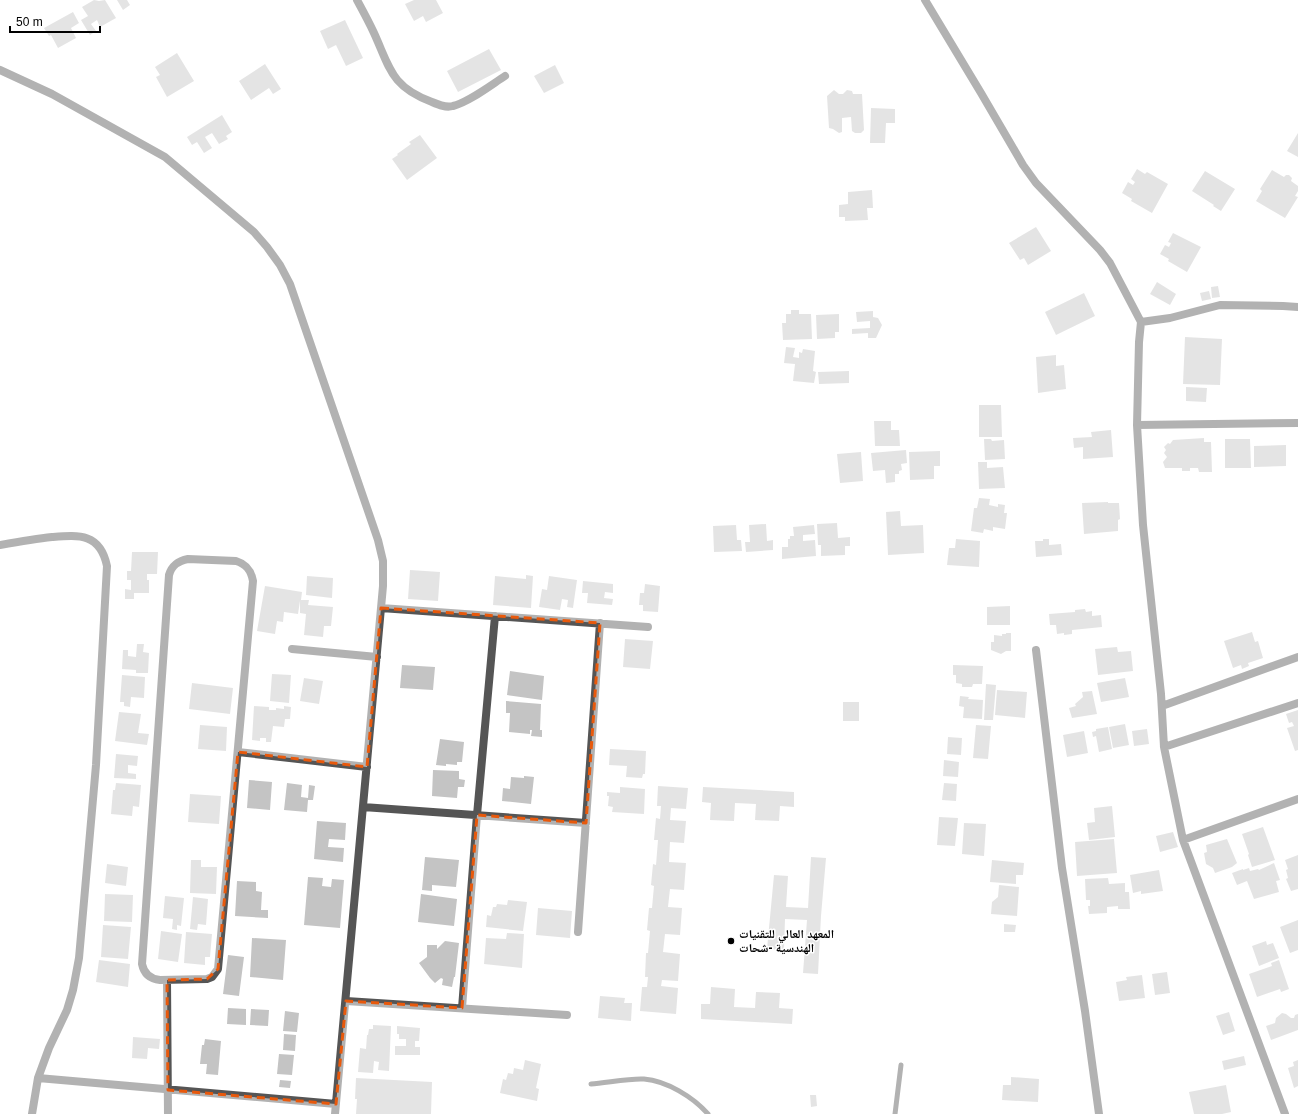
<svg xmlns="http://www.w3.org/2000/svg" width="1298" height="1114" font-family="Arial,'Noto Naskh Arabic',sans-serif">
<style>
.building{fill:#c4c4c4}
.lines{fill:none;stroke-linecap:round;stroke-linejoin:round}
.lane{stroke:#555;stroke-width:5}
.street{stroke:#555;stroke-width:8}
.marked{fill:none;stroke:#e8590c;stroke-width:3;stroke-dasharray:8 5;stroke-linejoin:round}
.poi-dot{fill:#000;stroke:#fff;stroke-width:1.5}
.labels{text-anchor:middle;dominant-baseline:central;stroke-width:3;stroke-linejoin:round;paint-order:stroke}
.poi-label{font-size:12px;font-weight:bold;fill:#000;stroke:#fff;text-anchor:start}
</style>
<rect width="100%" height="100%" fill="#fff"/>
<!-- building -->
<path class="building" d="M94 0 99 1 105 0 116 18 100 27 97 20 91 24 96 31 90 35 81 20 88 16 82 7Z
M117 0H127L130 5 123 10Z
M414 0H436L443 13 426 22 423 16 414 21 405 4Z
M73 12 79 23 71 28 76 38 58 48 51 35 49 36 44 28Z
M345 20 363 58 346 66 336 45 328 49 320 31Z
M489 49 501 70 458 92 447 71Z
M177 53 194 81 167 97 156 77 160 75 155 67Z
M265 64 281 89 273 94 269 88 251 100 239 81Z
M555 65 564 83 544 93 534 76Z
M834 90 839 94H843L847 90 852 91 853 94H862L864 130 861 133H855L852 131 851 117 842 118V132L839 133 833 129 829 128 827 96Z
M871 108 895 109V123H886L885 143H870Z
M222 115 232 132 226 136 228 139 219 144 212 133 205 137 212 148 204 153 197 142 192 145 187 137Z
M1298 133V157L1287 151Z
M420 135 437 158 407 180 392 159 398 155 397 154 411 144 409 142Z
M1137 169 1145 174 1147 172 1168 184 1152 213 1131 201 1132 199 1122 193 1128 182 1133 185 1135 182 1131 179Z
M1272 170 1284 177 1286 175H1289L1292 178 1291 181 1298 186V191L1295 196 1298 197 1285 218 1256 201 1262 191 1260 189Z
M1205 171 1235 189 1221 211 1213 206 1214 205 1192 191Z
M872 190 873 208H867L868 220 845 221V217H839V205L848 204V192Z
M1036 227 1051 251 1028 265 1024 258 1020 260 1009 243Z
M1173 233 1201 247 1187 272 1168 261 1169 259 1160 254 1165 245 1169 247 1171 243 1168 242Z
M1157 282 1176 294 1170 305 1150 294Z
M1218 286 1220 297 1212 298 1211 287Z
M1209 291 1211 299 1202 301 1200 293Z
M1084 293 1095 316 1056 335 1045 312Z
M791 310H799V314H811L812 339 783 340 782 323H786V314H791Z
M873 311V317L878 318 882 325 876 338H868V333L852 334V329L870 328V321L857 322 856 312Z
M839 314V332H835V338L817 339 816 315Z
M1185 337 1222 339 1220 385 1183 384Z
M786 347 795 348 793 357 799 358V352L802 353 803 349 815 351 813 371 816 372 814 383 793 381 795 364 784 363Z
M1056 355V366L1064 365 1066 389 1038 393 1036 357Z
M849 371V383L819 384 818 372Z
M1186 387 1207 388 1206 402 1186 401Z
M979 405H1001L1002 437H979Z
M874 421H891V430H899L900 446H875Z
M1111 430 1113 457 1083 459V447L1074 448 1073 438 1092 437 1091 432Z
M1204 438V442H1211L1212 472H1199L1198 468H1190V471H1182V468H1165L1163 462 1167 457 1164 453 1166 450 1164 447 1168 443 1170 444 1173 440Z
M984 439H991L992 441 1004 440 1005 459 985 460Z
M1225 439H1250L1251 468H1225Z
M1286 445V466L1254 467V446Z
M906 450 907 463 901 464 902 470 899 471V474H895V482L886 483 885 470 873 471 871 453Z
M940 451V466H934V479L910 480 909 452Z
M861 452 863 481 840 483 837 454Z
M978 462H987V468L1003 467 1005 488 979 489Z
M979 498 990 499 989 505 998 507V504L1005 505 1004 513H1007L1005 529 993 527V531L984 529 983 533 971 531 974 508H977Z
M1108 502V503H1119L1120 519 1118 520V531L1084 534 1082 503Z
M900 511 901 526 923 525 924 553 888 555 886 512Z
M837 523 838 538 850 537V546H845V555L821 556V545H818L817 524Z
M766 524 767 541 773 540V550L746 552 745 542H750L749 525Z
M736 525 737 540H741L742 551 714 552 713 526Z
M814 525 815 534 803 535V541L815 540 816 556 782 559V547H788V539H790V536H794L793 527Z
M956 539 980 541 979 567 947 565 949 548H955Z
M1043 539H1049V545L1061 544 1062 555 1036 557 1035 541H1043Z
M132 552H158L157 574H147V580H149V593H134V599H125V589L131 590V580H127V571H131Z
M410 570 440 572 438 601 408 599Z
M526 575 533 576 531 608 493 605 495 576 526 579Z
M307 576 333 578 332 598 306 595Z
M549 576 577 580 573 608 567 607 568 600 562 599 560 610 539 607 542 589 547 590Z
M583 581 613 584V593L605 592 604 598 613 599 612 605 587 603 588 593H582Z
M645 584 660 586 658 612 643 611V605H639L640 593H644Z
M265 586 302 592 301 600H309L308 605 333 607 331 626H324L323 637 304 635 306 614 300 613V601L298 614 284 612 283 622 277 621 275 634 257 631Z
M1010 606V625H987V607Z
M1085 609 1086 612 1092 611V616L1101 615 1102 627 1072 630V634L1064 635V633L1057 634 1056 625H1050L1049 614 1075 612V610Z
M1252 632 1255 642 1258 641 1263 658 1248 663 1249 666 1242 669 1241 665 1233 668 1224 641Z
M1006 633H1011V651H1006L1001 654 991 650V642H994V635L1002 636V634H1006Z
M625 639 653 641 650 669 623 667Z
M137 644H144L143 652 149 653 148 673H136V670L122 669 123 650H128V656L136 657Z
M1117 647 1118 652 1131 651 1133 671 1098 675 1095 649Z
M402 665 435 667 433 690 400 688Z
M953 665 983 666 982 684H973L972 687H962V684L956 683V675H953Z
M510 671 544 676 542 700 507 695Z
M272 674 291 675 289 703 270 701Z
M122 675 145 677 144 698 131 697 130 707 124 706V702H120Z
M304 678 323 681 319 704 300 701Z
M1125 678 1129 697 1101 702 1097 683Z
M192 683 233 688 230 714 189 709Z
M986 684 996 685 993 720H984Z
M997 690 1027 692 1025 718 995 715Z
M1092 691 1097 714 1072 718 1069 708 1076 706 1075 704 1083 697 1082 692Z
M960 696 969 697 968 699 983 700 982 719 963 718 964 707 959 706Z
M506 701 541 704 540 730H542V737L531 736 532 730H530V734L509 732 510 713H506Z
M843 702H859V721H843Z
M254 706 269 707V710H276V708L284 709V706L291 707 290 719H285L284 727 273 726 271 742H266V738H260V741L252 740Z
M1298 710V750L1295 751 1287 728 1294 726 1292 722 1289 723 1286 714Z
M119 712 141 714 138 733 149 734 147 745 115 741Z
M1125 724 1129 745 1113 748 1109 727Z
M200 725 227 727 226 751 198 749Z
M976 725 991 726 988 759 973 758Z
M1108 727 1112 749 1099 752 1096 736 1093 737 1092 732 1096 731V729Z
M1147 729 1149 744 1134 746 1132 731Z
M1084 731 1088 753 1067 757 1063 735Z
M948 737 962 738 961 755 947 754Z
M440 739 464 742 462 762H457V765L446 764V766L436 765Z
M610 749 646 751 645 774H643L642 778 626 777 627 766 609 765Z
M116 754 138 756 137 766 128 765V773L136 774V779L114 778Z
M944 760 959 762 958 777 943 776Z
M433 770 459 771V779L465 780 464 787H458L457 798 432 796Z
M524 776 534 777 531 804 502 801 503 788 510 789 511 777 524 778Z
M249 780 272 782 270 810 247 808Z
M116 783 141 785 139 807 133 806 132 816 111 814 113 790H115Z
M287 783 302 785 301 797 308 798 309 785 315 786 313 800H308L307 812 284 810Z
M944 783 957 784 956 801 942 800Z
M658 786 688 788 686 809 671 808 670 820 686 821 684 843 670 842 669 862 686 863 684 890 670 889 668 907 682 908 680 935 665 934 663 952 680 954 678 981 662 980 661 986 678 988 676 1014 640 1011 642 987H647L648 977H645L646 953H648L650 931 647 930 649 908H652L654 886 651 885 653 864 656 865 658 840H654L656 818 660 819 661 806H657Z
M620 787 645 789 644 814 612 812 613 807 608 806 609 796H607V792L620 793Z
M703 787 794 792V807L780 806 779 821 755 820 756 804 735 803 734 821 710 820 711 803 702 802Z
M190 794 221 796 219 824 188 822Z
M1112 806 1115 837 1089 840 1087 823 1095 822 1094 808Z
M939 817 958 818 955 846 937 845Z
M317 821 346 823 345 840 329 839 328 847 344 848 343 862 314 859Z
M964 823 986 824 984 856 962 854Z
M1263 827 1275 860 1252 867 1248 855 1249 854 1242 834Z
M1173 832 1178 847 1160 852 1156 836Z
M1114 839 1117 873 1077 876 1075 842Z
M1227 839 1237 863 1232 867 1215 873 1213 868 1206 864 1204 853 1207 852 1206 845Z
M1298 855V889L1291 891 1286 879 1288 878 1286 870 1288 869 1285 860Z
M425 857 459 860 456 887 432 885V891L422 890Z
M811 857 826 858 821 916 818 974 803 973 807 920 785 919 784 950 767 949 774 875 788 876 786 907 808 908Z
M191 860H201V867H217L216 894 190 893Z
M992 860 1024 863 1023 875H1016V884L990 882Z
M1274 863 1280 880 1276 881 1279 892 1254 899 1247 881 1237 885 1232 873 1243 869V870L1249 868 1250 871 1258 869 1259 870Z
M107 864 128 867 126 886 105 883Z
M1159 870 1163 891 1141 894V891L1133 893 1130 875Z
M308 877 323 878 322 886 331 887 332 879 344 880 340 928 304 925Z
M1108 878 1109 884 1125 883V892H1129L1130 909H1118V906L1107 907V913L1089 914 1088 906H1090V900H1086L1085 879Z
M237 881 256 882V891L262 892 261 910H268V918L235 916Z
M999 885 1019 887 1017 916 991 914 992 902 998 897Z
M105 894 133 895 132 922 104 921Z
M421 894 457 899 454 926 418 922Z
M165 896 184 898 181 926 177 925V930L172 929 173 919 163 918Z
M193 897 208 899 206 925 198 924 197 930 190 929Z
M508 900 527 902 523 931 486 927 487 915 491 916 493 907H496L497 904 507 905Z
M538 908 572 911 570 938 536 935Z
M1298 920V950L1290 953 1280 927Z
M1004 924 1016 925 1015 932H1004Z
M103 925 131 927 128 959 101 957Z
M161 931 182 934 178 962 158 959Z
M186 932 212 934 210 957H205V965L184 963Z
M507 933 524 934 522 968 484 964 486 938 506 939Z
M252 938 286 940 283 980 250 977Z
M445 941 459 943 455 977H454L452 987 442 985 443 979 441 978 435 983 430 978 419 963 427 957V945H437V949Z
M1266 941 1267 945 1273 943 1279 958 1259 966 1252 946Z
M228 955 244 957 239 996 223 994Z
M99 960 130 964 128 987 96 982Z
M1279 960 1289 989 1281 992 1280 989 1257 997 1249 974 1272 966 1271 963Z
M1167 972 1170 993 1155 995 1152 974Z
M1142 975 1145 998 1119 1001 1116 982 1127 980 1126 977Z
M711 987 735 989 734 1007 755 1008 756 992 780 993 779 1008 793 1009 792 1024 701 1019V1004H710Z
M600 996 625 998 624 1003H632L631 1021 598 1018Z
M228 1008 246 1009V1025L227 1024Z
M251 1009 269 1010 268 1026 250 1025Z
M285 1011 299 1013 297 1032 283 1031Z
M1229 1012 1235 1031 1223 1035 1216 1016Z
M1282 1013 1286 1014 1291 1018H1294L1295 1015 1298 1014V1030L1271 1040 1266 1026 1275 1023 1276 1018Z
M373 1025 391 1026 389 1071 378 1070 379 1062 374 1061 373 1073 358 1072 360 1048 366 1049 367 1035H368L369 1029H373Z
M397 1026 420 1028 419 1041H415V1047H420V1055H395V1046H406V1039H399V1034H397Z
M284 1034 296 1035 295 1051 283 1050Z
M133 1037 160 1039 159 1049 148 1048 147 1059 132 1058Z
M205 1039 221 1041 218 1075 206 1074 207 1064H200L202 1045H204Z
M279 1054 294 1055 292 1075 277 1074Z
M1244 1056 1246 1065 1224 1070 1222 1061Z
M525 1060 541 1064 536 1088 539 1089 537 1101 500 1093 503 1079 506 1080 508 1073 513 1074 514 1068 523 1070Z
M1298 1060V1086L1294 1088 1288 1068 1294 1066 1293 1062Z
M1011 1077 1039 1079 1038 1102 1002 1100 1003 1085H1011Z
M356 1078 432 1082 431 1114H356L357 1099H355Z
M280 1080 291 1081 290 1088 279 1087Z
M1226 1085 1231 1112 1222 1114H1194L1189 1092Z
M810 1095H816L817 1106 811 1107Z"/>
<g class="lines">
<!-- lane -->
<path class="lane" d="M591 1084C606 1083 630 1078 644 1079 667 1081 693 1097 708 1114
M895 1114 901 1065"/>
<!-- street -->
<path class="street" d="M357 0C363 11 369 22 374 33 390 68 391 87 432 102 439 105 446 108 453 106 469 102 491 85 505 76
M925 0 981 93 1023 165 1036 183 1100 250 1110 263 1141 322
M0 70 52 94 165 157 254 232 267 247 280 265 290 284 378 540 383 561V586L335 1114
M1137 425 1298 423
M0 545C17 542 34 539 52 537 79 535 100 533 107 566L96 765 79 958 73 990 67 1010 49 1048 38 1078 32 1114
M188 559 236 561C246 564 251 570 253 581L218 969 212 977 207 979 160 980C150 979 144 974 142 964L169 575C172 565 178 561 188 559Z
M381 608 648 627
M292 649 377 657
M1036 650 1062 868 1085 1011 1099 1114
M1162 706 1298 657
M1164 747 1298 703
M238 752 367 767
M363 807 586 823
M1183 840 1298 799
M578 932 600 623
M167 980 168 1114
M346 1001 567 1015
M462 1008 477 815 495 616
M38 1078 336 1104
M1285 1114 1183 840 1164 747 1161 694 1143 525 1137 425 1139 342 1141 322 1170 318 1220 305 1283 306 1298 307"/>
</g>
<!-- marked area -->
<path d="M0 0H1298V1114H0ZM381 608 600 623 586 823 477 815 462 1008 346 1001 336 1104 168 1090 167 980 207 979 218 969 238 752 367 767Z" fill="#fff" fill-opacity=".55" fill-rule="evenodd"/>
<path class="marked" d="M381 608 600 623 586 823 477 815 462 1008 346 1001 336 1104 168 1090 167 980 207 979 218 969 238 752 367 767Z"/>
<!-- markers -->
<circle class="poi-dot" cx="731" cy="941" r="4"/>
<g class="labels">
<!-- poi labels -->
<g class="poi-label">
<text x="739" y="934">المعهد العالي للتقنيات<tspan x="739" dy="14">الهندسية -شحات</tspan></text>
</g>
</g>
<!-- scale -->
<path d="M10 26v6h90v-6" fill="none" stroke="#000000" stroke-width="2"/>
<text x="16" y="26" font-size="12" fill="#000000" stroke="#ffffff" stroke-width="3" paint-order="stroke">50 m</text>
</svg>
